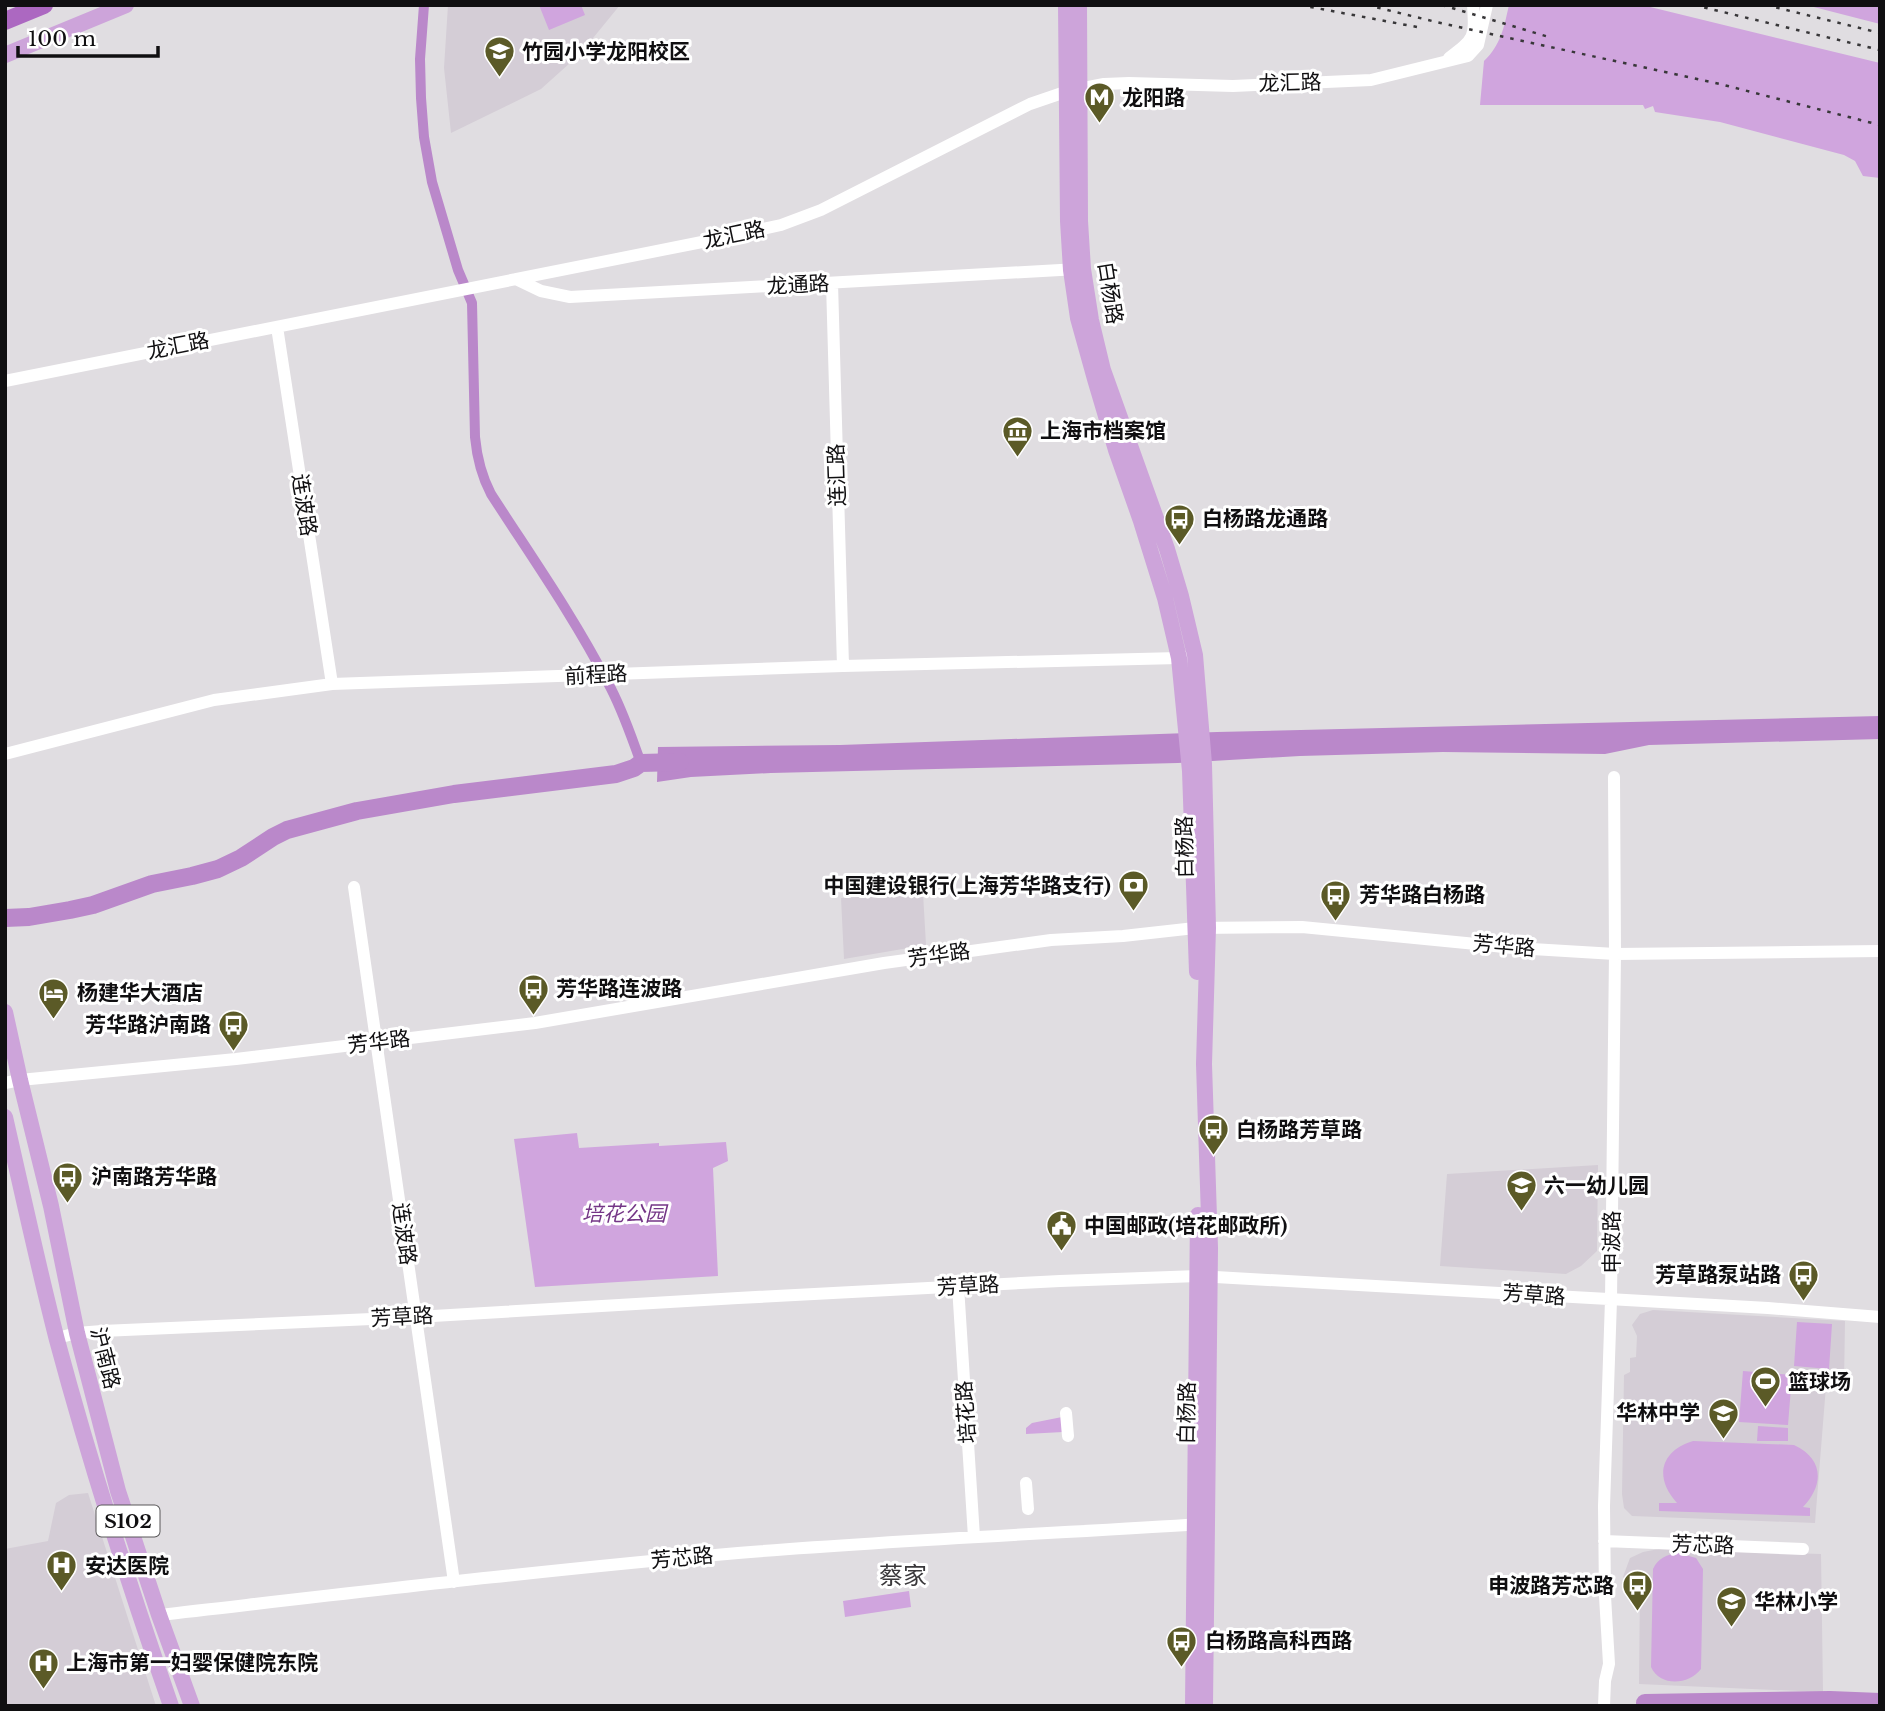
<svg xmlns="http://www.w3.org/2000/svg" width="1885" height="1711" font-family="'Libre Baskerville','Noto Sans SC',serif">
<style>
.built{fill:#d4cdd6}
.green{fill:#d0a5de}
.water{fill:#ba88ca}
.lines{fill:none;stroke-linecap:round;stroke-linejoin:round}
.canal{stroke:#ba88ca;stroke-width:10}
.river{stroke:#ba88ca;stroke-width:18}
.minor{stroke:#fff;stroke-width:12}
.major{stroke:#cda4da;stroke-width:16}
.highway{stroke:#ac68c1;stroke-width:18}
.rail{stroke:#383739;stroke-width:2.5;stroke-dasharray:3.5 7;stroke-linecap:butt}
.labels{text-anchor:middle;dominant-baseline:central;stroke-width:6;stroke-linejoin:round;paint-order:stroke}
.shield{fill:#fff;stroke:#585758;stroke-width:2}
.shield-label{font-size:19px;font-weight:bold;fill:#100f11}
.poi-label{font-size:21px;font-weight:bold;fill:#100f11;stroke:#fff;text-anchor:start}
.street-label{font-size:21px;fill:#100f11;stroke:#fff}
.park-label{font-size:21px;font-style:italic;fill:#743686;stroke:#fff}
.quarter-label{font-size:24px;fill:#3a383b;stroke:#fff}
</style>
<rect width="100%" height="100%" fill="#e0dde1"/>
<!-- built -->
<path class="built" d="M448 5H620L580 54 541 89 451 133 444 68Z
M923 893 926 945 844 959 841 898Z
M1598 1165 1597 1251 1581 1266 1566 1274 1440 1266 1447 1174Z
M1653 1310 1845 1321 1844 1383 1826 1386 1815 1523 1632 1516 1624 1508 1622 1494 1624 1375 1630 1372V1358L1636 1357 1637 1336 1632 1325 1640 1314Z
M88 1493 156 1706H5V1549L48 1541 56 1503 69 1495Z
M1659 1549 1821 1554 1823 1692 1639 1684 1640 1587 1623 1577 1630 1558 1643 1552Z"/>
<!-- green -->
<path class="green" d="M539 5H581L585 15 549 30Z
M1509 5H1642L1880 63V178L1863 176 1855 161 1844 155 1720 122 1655 112 1653 106 1645 109 1643 105H1480L1484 61C1501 45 1504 27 1509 5Z
M1806 5H1880V24Z
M577 1133 579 1148 659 1143V1146L726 1142 728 1161 713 1168 718 1276 535 1287 514 1139Z
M1797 1322 1832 1324 1829 1369 1794 1366Z
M1743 1371 1792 1375 1788 1425 1739 1422Z
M1062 1417 1063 1432 1026 1434V1428L1032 1423Z
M1758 1426 1788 1428V1441H1757Z
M1693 1441 1794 1445C1824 1459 1824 1485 1803 1507L1810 1508V1516L1659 1511V1503H1677C1654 1478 1660 1451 1693 1441Z
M1678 1553 1696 1558 1703 1569 1701 1669C1689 1685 1660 1687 1651 1667L1653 1569C1658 1558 1666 1555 1678 1553Z
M909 1591 911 1607 845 1617 843 1601Z"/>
<!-- water -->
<path class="water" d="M1880 716V739L1649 745 1605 754 1443 752 1300 756 1178 763 771 773 691 777 657 782 658 747 840 745 1217 732Z"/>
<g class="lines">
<!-- canal -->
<path class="canal" d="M424 5 420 59 421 98 424 137 432 182 458 270 472 303 475 437C477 458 481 475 491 494 531 556 574 617 608 683 622 708 631 736 641 763"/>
<!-- river -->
<path class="river" d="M5 918 29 917 70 910 93 905 152 884 192 876 218 869 241 858 273 837 287 830 357 811 454 794 616 774 634 768 641 763 680 762
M1645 1703 1830 1700 1880 1702"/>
<!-- minor -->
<path class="minor" d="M1449 58C1475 38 1475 38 1473 5
M516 279 541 291 570 297 1078 269
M832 283 843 666
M277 327 332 684
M5 381 702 242 781 225 821 210 1030 104 1068 91 1104 84 1129 83 1233 86 1371 80 1468 56 1478 45 1487 5
M5 754 214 700 332 684 843 666 1179 658 1195 655
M354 887 454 1582
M5 1083 20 1080 236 1059 535 1023 884 963 1051 940 1123 936 1195 928 1302 927 1517 948 1615 954 1880 951
M958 1286 974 1537
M57 1338 77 1333 102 1331 416 1317 738 1298 1060 1281 1198 1276 1768 1308 1880 1317
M1066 1413 1068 1436
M1026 1483 1028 1509
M1604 1541 1803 1549
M159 1615C352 1593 544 1570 738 1553 892 1540 1047 1534 1202 1524
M1604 1706 1605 1681 1609 1664 1605 1596 1604 1506 1611 1300 1615 954 1614 777"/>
<!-- major -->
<path class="major" d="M1066 5 1068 221 1071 270 1078 318 1095 379 1116 450 1141 521 1165 598 1179 658 1190 771 1197 972
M1079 5 1080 221 1083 269 1091 320 1103 370 1167 549 1181 596 1195 655 1204 764 1208 928 1204 1064 1210 1248 1205 1706
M5 55 126 5
M5 1012 20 1080 51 1206 77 1333 118 1491 159 1615 192 1706
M5 1117C22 1191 38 1266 57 1340 90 1463 129 1585 171 1706
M1193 1706 1198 1215"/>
<!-- highway -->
<path class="highway" d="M5 21 44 5"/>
<!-- rail -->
<path class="rail" d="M1300 5 1417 27
M1367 5 1436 22 1720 84 1880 125
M1442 5 1549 37
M1694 5 1880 50
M1766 5 1880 33"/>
</g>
<!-- icons -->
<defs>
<symbol id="school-pin" viewBox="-11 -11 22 30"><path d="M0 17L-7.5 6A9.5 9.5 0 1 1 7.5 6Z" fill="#5b5a27" stroke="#fff"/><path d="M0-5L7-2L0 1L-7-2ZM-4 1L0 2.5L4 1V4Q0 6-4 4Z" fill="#fff"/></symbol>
<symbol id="metro-pin" viewBox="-11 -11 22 30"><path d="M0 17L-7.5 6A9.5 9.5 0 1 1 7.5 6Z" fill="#5b5a27" stroke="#fff"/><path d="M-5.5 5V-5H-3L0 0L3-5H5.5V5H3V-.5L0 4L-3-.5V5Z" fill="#fff"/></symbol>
<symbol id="museum-pin" viewBox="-11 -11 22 30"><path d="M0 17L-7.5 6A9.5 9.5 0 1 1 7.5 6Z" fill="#5b5a27" stroke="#fff"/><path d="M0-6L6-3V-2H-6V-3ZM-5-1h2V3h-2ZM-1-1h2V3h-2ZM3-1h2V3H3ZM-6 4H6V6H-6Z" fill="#fff"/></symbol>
<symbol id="bus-pin" viewBox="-11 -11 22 30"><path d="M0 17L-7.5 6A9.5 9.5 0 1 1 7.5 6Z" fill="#5b5a27" stroke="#fff"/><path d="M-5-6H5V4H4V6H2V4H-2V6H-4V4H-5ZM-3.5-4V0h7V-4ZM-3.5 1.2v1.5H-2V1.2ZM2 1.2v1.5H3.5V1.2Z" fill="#fff"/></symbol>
<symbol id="bank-pin" viewBox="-11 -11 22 30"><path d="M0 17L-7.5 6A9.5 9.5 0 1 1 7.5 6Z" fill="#5b5a27" stroke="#fff"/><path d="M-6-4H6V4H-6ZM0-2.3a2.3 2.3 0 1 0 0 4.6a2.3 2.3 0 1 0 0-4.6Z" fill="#fff"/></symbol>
<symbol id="hotel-pin" viewBox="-11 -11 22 30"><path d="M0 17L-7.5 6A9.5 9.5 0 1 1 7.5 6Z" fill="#5b5a27" stroke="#fff"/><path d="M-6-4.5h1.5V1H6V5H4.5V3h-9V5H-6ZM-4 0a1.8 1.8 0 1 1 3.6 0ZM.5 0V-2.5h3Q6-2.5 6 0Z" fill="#fff"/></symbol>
<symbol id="civic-pin" viewBox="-11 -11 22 30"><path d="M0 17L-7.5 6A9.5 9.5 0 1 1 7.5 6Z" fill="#5b5a27" stroke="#fff"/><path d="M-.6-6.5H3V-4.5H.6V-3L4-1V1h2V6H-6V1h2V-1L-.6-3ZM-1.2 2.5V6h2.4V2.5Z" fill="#fff"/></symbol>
<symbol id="stadium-pin" viewBox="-11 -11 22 30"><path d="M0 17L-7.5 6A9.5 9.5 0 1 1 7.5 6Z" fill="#5b5a27" stroke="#fff"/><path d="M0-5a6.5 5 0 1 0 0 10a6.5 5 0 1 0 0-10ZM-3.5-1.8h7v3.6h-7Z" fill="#fff"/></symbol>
<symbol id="hospital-pin" viewBox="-11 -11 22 30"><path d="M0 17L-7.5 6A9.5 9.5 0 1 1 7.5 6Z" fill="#5b5a27" stroke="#fff"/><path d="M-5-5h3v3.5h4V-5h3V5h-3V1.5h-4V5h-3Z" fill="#fff"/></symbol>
</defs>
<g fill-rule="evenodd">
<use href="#school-pin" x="482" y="34" width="35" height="47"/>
<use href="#metro-pin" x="1082" y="80" width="35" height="47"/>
<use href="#museum-pin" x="1000" y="414" width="35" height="47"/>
<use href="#bus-pin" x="1162" y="502" width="35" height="47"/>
<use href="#bank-pin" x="1116" y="868" width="35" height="47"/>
<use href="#bus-pin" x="1318" y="878" width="35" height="47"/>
<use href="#bus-pin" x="516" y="972" width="35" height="47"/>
<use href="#hotel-pin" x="36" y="976" width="35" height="47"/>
<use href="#bus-pin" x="216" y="1008" width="35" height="47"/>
<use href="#bus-pin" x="1196" y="1112" width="35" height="47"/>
<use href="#bus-pin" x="50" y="1160" width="35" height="47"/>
<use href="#school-pin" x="1504" y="1168" width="35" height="47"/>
<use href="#civic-pin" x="1044" y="1208" width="35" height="47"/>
<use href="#bus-pin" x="1786" y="1258" width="35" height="47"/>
<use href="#stadium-pin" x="1748" y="1364" width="35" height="47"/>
<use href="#school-pin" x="1706" y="1396" width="35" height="47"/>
<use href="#hospital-pin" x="44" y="1548" width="35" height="47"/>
<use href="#bus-pin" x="1620" y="1568" width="35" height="47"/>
<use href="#school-pin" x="1714" y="1584" width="35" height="47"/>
<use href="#bus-pin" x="1164" y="1624" width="35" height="47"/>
<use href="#hospital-pin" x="26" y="1646" width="35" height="47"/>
</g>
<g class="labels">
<!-- shield labels -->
<rect class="shield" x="96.5" y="1505.5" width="63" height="31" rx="5"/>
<g class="shield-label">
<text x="128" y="1521">S102</text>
</g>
<!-- poi labels -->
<g class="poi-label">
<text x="522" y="52">竹园小学龙阳校区</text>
<text x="1122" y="98">龙阳路</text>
<text x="1040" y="431">上海市档案馆</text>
<text x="1202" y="519">白杨路龙通路</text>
<text x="1111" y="886" text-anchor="end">中国建设银行(上海芳华路支行)</text>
<text x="1359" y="895">芳华路白杨路</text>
<text x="556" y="989">芳华路连波路</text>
<text x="77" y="993">杨建华大酒店</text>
<text x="211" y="1025" text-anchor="end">芳华路沪南路</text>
<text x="1236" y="1130">白杨路芳草路</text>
<text x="91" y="1177">沪南路芳华路</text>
<text x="1544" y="1186">六一幼儿园</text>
<text x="1084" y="1226">中国邮政(培花邮政所)</text>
<text x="1781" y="1275" text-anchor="end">芳草路泵站路</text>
<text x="1788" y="1382">篮球场</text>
<text x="1700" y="1413" text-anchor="end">华林中学</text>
<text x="85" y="1566">安达医院</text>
<text x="1614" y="1586" text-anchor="end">申波路芳芯路</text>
<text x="1754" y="1602">华林小学</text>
<text x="1205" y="1641">白杨路高科西路</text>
<text x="66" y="1663">上海市第一妇婴保健院东院</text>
</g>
<!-- street labels -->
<g class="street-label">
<text transform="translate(1290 83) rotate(-2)">龙汇路</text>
<text transform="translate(734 235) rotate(-12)">龙汇路</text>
<text transform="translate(798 285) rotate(-3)">龙通路</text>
<text transform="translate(1110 293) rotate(81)">白杨路</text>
<text transform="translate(178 346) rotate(-11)">龙汇路</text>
<text transform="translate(837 475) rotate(-92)">连汇路</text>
<text transform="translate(304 505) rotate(81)">连波路</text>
<text transform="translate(596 675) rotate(-3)">前程路</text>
<text transform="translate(1185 847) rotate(-91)">白杨路</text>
<text transform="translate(1504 946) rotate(5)">芳华路</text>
<text transform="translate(939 955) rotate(-8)">芳华路</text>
<text transform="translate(379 1042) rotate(-7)">芳华路</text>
<text transform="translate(404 1234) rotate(82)">连波路</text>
<text transform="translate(1612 1242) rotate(-90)">申波路</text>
<text transform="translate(968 1286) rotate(-3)">芳草路</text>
<text transform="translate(1534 1295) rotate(4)">芳草路</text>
<text transform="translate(402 1317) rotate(-3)">芳草路</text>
<text transform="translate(105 1358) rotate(76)">沪南路</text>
<text transform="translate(966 1412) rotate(-94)">培花路</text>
<text transform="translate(1187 1413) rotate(-89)">白杨路</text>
<text transform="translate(1703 1545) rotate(2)">芳芯路</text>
<text transform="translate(682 1558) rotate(-5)">芳芯路</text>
</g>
<!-- park labels -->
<g class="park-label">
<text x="624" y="1214">培花公园</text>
</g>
<!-- quarter labels -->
<g class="quarter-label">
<text x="903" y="1575">蔡家</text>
</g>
</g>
<!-- border -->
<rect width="1885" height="1711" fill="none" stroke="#100f11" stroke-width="14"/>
<!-- scale -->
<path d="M18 46v10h140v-10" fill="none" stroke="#100f11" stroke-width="3.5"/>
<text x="28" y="46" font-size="21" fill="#100f11" stroke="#ffffff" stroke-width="5" paint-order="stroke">100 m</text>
</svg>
